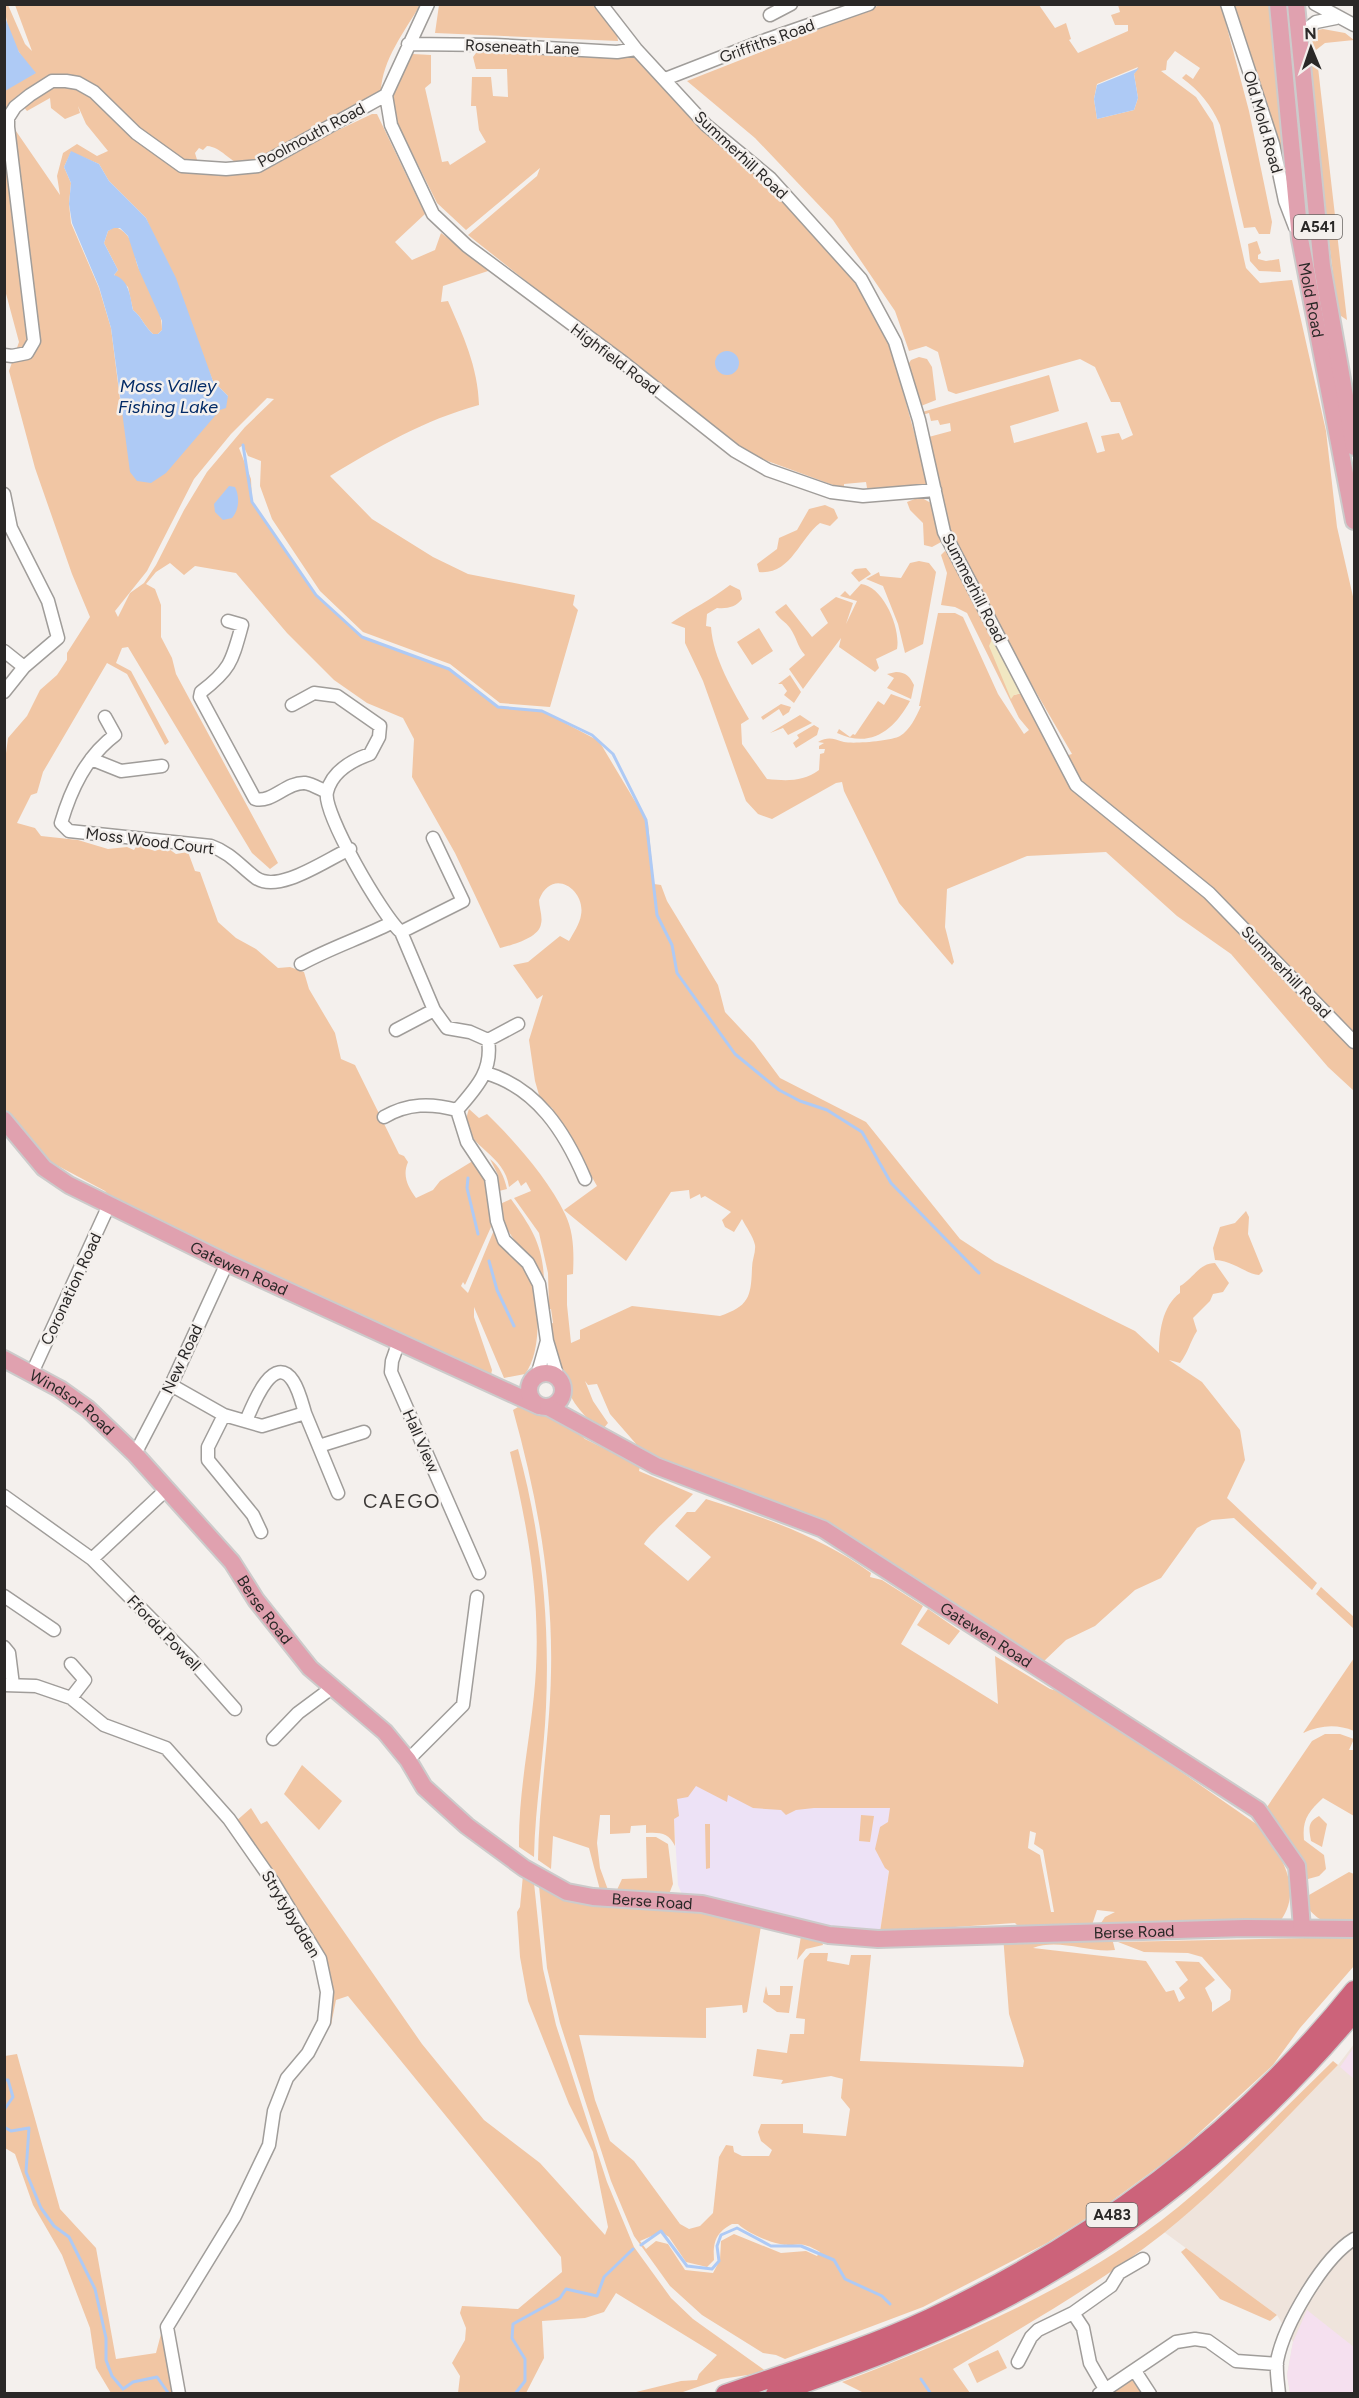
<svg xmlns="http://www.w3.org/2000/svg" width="1359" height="2398" font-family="Figtree,sans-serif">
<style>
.built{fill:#efe4dc}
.industrial{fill:#ede2f6}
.medical{fill:#f5e0ef}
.green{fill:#f1c6a4;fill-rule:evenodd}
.sand{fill:#f1e7c2}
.water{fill:#aecaf5;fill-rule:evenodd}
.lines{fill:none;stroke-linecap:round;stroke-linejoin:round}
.stream{stroke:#aecaf5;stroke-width:3}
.minor-casing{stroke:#a09d9a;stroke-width:15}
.major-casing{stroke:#cccbcb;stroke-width:20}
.highway-casing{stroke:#cccbcb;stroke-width:21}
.minor{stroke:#fff;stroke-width:12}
.major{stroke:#e0a1af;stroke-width:16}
.highway{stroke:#cc637a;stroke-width:18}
.labels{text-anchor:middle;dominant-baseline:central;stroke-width:5;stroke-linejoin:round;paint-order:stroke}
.shield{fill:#f4f0ed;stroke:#676462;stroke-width:1.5}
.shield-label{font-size:15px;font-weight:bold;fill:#2a2827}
.street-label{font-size:16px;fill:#2a2827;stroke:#f4f0ed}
.water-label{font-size:18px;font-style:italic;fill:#022a66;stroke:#f4f0ed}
.quarter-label{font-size:20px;letter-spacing:1.5px;fill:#3c3937;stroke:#f4f0ed}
</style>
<rect width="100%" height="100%" fill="#f4f0ed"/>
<!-- built -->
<path class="built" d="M1354 2044V2393H1290L1287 2375 1293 2342 1277 2315 1164 2232 1222 2181 1338 2065Z"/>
<!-- industrial -->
<path class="industrial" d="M670 1755 753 1808 898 1807 880 1932 837 1929 683 1897 678 1885Z"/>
<!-- medical -->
<path class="medical" d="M1354 2047V2079L1340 2067Z
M1307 2310 1354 2347V2393H1290L1287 2375 1293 2342Z"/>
<!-- green -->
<path class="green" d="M598 4 616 27 618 41 435 33 439 5Z
M5 5H8L25 44 32 51 15 5H420C405 31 382 60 381 91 355 119 302 117 286 155L372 114H377L425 214 395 242 412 260 435 250 441 233 491 270 443 286 441 302 448 301C463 335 478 367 479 405 424 420 378 447 330 476L372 519 433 557 468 574 575 595 573 605 578 610 550 707 500 703 450 664 363 632 320 591 272 519 260 486 261 461 248 456 243 445 239 448 251 479 252 502 316 595 362 637 449 669 498 707 544 712 599 741 648 823 654 884 661 885 667 901 718 985 725 1012 754 1043 780 1078 866 1122 960 1239 995 1262 1135 1331 1159 1353C1159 1333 1162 1306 1180 1293V1286C1193 1279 1199 1263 1215 1263L1229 1283 1223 1292 1213 1294 1210 1301 1193 1318 1197 1331C1190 1342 1188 1353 1180 1363L1169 1360 1202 1382 1240 1430 1245 1460 1227 1498 1317 1583 1312 1590 1234 1518 1212 1520 1197 1528 1161 1578 1135 1590 1095 1626 1066 1640 1042 1663 820 1519 664 1461 637 1445 610 1414 597 1384 588 1385 585 1381 593 1401 608 1423 603 1429C564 1408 558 1364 549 1324L553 1323 551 1309H549L548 1273 539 1233 514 1198 531 1191 526 1182 521 1186 518 1180 509 1187C505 1150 455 1145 469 1109L479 1118 487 1114C514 1140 549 1180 565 1214 574 1232 574 1254 573 1274L567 1275V1305L571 1343 580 1339V1330L632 1306 720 1316C749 1306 751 1297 752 1268 752 1260 756 1252 755 1245 753 1236 746 1227 742 1219L734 1232 725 1227 722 1220 731 1212 705 1196 701 1198 700 1194 690 1199 689 1190 671 1192 626 1261 564 1210 597 1186 552 1108 541 1102 535 1081 529 1040 543 995 537 999 513 965 528 962 560 936 569 941C573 934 580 923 581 915 586 890 552 866 539 900 539 907 543 917 541 924 539 938 512 945 500 948L455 853 412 777 414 739 403 718 367 703 334 680 287 633 236 573 195 566 184 575 170 563 156 572 146 584 155 589 161 605V637L172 658 176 674 278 863 270 869 252 853 128 647 122 648 116 663 131 671 169 742 165 745 127 674 107 663 43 772 37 793 31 795 17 823 35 828 41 836 78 840 108 849 127 847 134 850 137 845 155 851 166 847 176 854 188 852 195 871 200 872 218 922 236 938 256 949 278 968 290 967 304 972 309 989 335 1033 341 1059 355 1065 399 1154 404 1156 408 1162C402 1176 408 1187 416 1198L433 1190 440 1181 476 1159 484 1169 491 1227 465 1285 463 1282 461 1286 468 1293 494 1230C500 1244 515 1253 524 1266 541 1289 543 1352 525 1374L504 1378 474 1307V1317L492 1370 491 1375 339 1309 110 1197 105 1191 47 1160 4 1108 5 761 8 738 27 716 40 690 57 675 67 660V653L90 617 72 574 35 468 9 371 19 342 5 290 4 90 35 73C18 56 5 29 5 5ZM50 98 51 108 65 119 80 113 78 106 86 124 108 151 97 156 77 144 63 153 57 176 60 195 7 118V106L18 100 27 111ZM207 146C221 147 229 161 242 165L198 163 195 153 199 148 203 150ZM71 152 99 164 109 181 146 218 213 381 228 396 220 410 121 407 111 328 99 288 71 223 69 204 71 183 64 167ZM267 398 274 399 245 427 207 472 184 510 156 565 144 583 130 593 118 617 115 611 147 571 194 479 231 434Z
M880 5H1039L1055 28 1066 23 1071 39 1069 40 1078 53 1128 31V25H1115L1111 15 1120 12 1118 5H1221L1249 111 1272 222 1270 234H1259L1255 227 1244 228 1220 125C1211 105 1200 91 1182 78L1186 74 1193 79 1200 68 1175 51 1167 61 1166 70 1161 71 1196 97 1213 123 1246 268 1260 283 1292 280 1326 431 1337 527 1354 601V1091L1328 1067 1231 954 1177 916 1106 852 1027 856 947 889 945 927 954 962 952 965 899 903 844 791 842 782 836 783 772 819 758 814 746 801 703 681 685 643V628L671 623C691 609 711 600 730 585L740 590 742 599C736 607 727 609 717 608L707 614 706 626 711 627C713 658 733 691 749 719L741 724 742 744 767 779C786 781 803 782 819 770L820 754 824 753 825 749H819V746L824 743 818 742C829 736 833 739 844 742 854 744 891 741 900 736 910 730 916 717 921 706H919L938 613H955L963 617 998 694 1024 734 1029 730 1019 718 967 613 955 607 941 605 947 573 941 555 945 551 952 557 993 637 1014 695 1022 693 1065 756 1072 754 1015 656 956 543 944 517 925 438 951 431 950 423 940 425 938 420 931 421 929 413 919 416V413L1049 375 1059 411 1010 426 1014 443 1087 422 1097 453 1105 451 1101 436 1119 433 1122 440 1133 435 1120 402H1111L1095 367 1080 359 956 394 948 391 938 352 926 346 909 351 895 311 833 220 755 138 687 81ZM1138 67 1134 74 1138 98 1134 110 1097 119 1094 99 1097 84Z
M1231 5H1270L1288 179 1284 180Z
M1323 29 1345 33 1354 40 1325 43 1316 50 1347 320 1338 314 1305 48 1313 31Z
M479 49 502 52 635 55 768 180 858 282 890 344 929 487 867 488 866 482 844 484V489L751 455 717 432 468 235 537 176 540 168 466 230 437 203 387 103 413 54 431 55V83L425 88 442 162 448 161 450 165 486 142 479 130 476 106H471L472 77H491L493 96 508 97 507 69H476L473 57Z
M1303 154 1310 211 1304 212 1297 155Z
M114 227C120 228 125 232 129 238 135 247 134 259 139 269 148 289 162 307 162 330L158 334H153C144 326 142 317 133 310L128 287 114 275 118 270 104 243 108 231Z
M1257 241 1261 253 1258 255V259L1266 261 1279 259 1281 272 1259 271 1250 261 1248 244Z
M919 357 927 359 932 367 936 400 916 408 907 366 911 360Z
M920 497 931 503 943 541 932 547 924 545 923 523 910 510 907 502Z
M825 505 834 509 838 518 830 526 820 523C799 539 791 575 759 572L757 564 777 549 779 538 797 530 809 509Z
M919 561 929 563 936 572 923 644 905 653 898 624 883 586 866 579 879 572 880 576 901 578 910 563Z
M866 568 871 574 859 582 851 573 855 569Z
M861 584C883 586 901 628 897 649L876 659 879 668 875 672 839 647 841 638 803 689 789 669 805 655C797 646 797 638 790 628 785 621 781 621 775 612L786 604 812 637 828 623 820 609 836 597 853 603 846 624 857 601 840 596 845 591 850 596Z
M759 628 773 651 752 665 737 642Z
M896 672C906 672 910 677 914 685L911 699 887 688 894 678 887 674Z
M790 675 801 692 794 703 784 695 787 691 782 684H778Z
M891 694 910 701C894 730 871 749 837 733L839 729 850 737 853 734 855 735 878 701 884 705Z
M781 704 791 707 789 712 783 716 779 709 763 720 761 717Z
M800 715 812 723 788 735 783 728 770 733Z
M814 725 819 728 817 735 796 748 793 743 799 738 797 735Z
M490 1159C500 1167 504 1176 507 1189L499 1191 498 1175Z
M511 1199C532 1228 544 1247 544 1284 534 1249 504 1245 500 1204Z
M1246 1211 1249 1217 1248 1234 1263 1271 1259 1275C1248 1275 1234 1261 1215 1260L1213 1248 1220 1227 1235 1223Z
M518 1407 566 1422 585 1439 640 1466 639 1471 693 1494C681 1507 651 1532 644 1544L688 1581 711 1557 675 1526 687 1512H695L706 1499C765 1518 820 1536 871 1573L870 1577 882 1580 923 1606 901 1644 998 1704 995 1656 1050 1689 1069 1694 1262 1828C1281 1855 1303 1889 1281 1920L1263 1924 1099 1926 1105 1917 1115 1912 1097 1910 1092 1925 1019 1927 1015 1923 880 1932 889 1871 885 1868 875 1849 880 1827 888 1822 890 1808H814L796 1810 786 1815 781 1810 753 1808 728 1795 727 1802 696 1786 688 1797 677 1799 679 1816 674 1819 675 1846C669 1833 660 1832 646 1833V1825L631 1826 630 1833 610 1834V1815H600L597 1843 600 1868 608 1890H600L589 1848 553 1836 551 1869 538 1860C539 1797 550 1735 551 1672 553 1583 537 1496 513 1410ZM1030 1831 1036 1833 1034 1844 1043 1850 1054 1912H1051L1040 1855 1028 1848Z
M518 1449C541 1533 550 1619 546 1707 544 1757 535 1806 534 1857L519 1847C518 1787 533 1728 536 1669 540 1593 527 1525 510 1452Z
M1321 1587 1354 1617V1629L1316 1594Z
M928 1609 960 1631 949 1645 917 1625Z
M1354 1658V1731C1337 1724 1321 1725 1303 1733Z
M1325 1734H1340L1354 1739 1349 1750H1354V1816L1323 1798C1308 1812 1302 1820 1304 1840L1324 1855 1326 1869 1319 1876 1308 1879 1300 1874 1267 1812V1807L1312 1741Z
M302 1765 342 1801 319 1830 284 1794Z
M251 1808 261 1824 267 1821 422 2044 484 2120 540 2163 605 2235 608 2227 593 2152 569 2104 528 2001 520 1957 517 1912 520 1907 523 1875 534 1883 543 1969 556 2025 607 2182 634 2247 671 2298 693 2319 767 2372 721 2379 680 2393H632L681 2381 697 2380 699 2374 717 2355 616 2293 604 2312 585 2318 542 2321 544 2358 526 2393H458L460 2376 452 2363 465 2340 466 2328 460 2313 462 2306 518 2309 562 2272 561 2257 348 1996 336 2000 331 2025C331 1996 332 1959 311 1938L235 1822Z
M861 1815 874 1816 870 1842 859 1841Z
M1319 1816 1327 1824 1322 1847 1311 1841C1309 1829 1307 1822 1319 1816Z
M705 1824H710V1868L706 1869Z
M646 1837H656L668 1844 673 1884 669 1894 616 1892 622 1879 647 1878Z
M1349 1872 1354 1874V1923C1332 1923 1322 1926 1307 1907L1309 1895Z
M539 1886 568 1902 668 1906 761 1926 747 2012 743 2013 742 2005 706 2008V2038L579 2035 595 2100 610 2141 634 2161 680 2224 689 2229 700 2226 713 2213 719 2157 726 2145 733 2146 734 2152 742 2156H769L772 2150 761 2141 758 2132 761 2124H803V2133L846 2136 850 2109 841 2098 843 2079 831 2076 781 2084 783 2080 753 2076 757 2049 787 2053 790 2034H804L805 2019 796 2018 804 1960 810 1953H828L827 1961 849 1965 851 1955H871L860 2061 1023 2067 1024 2061 1009 2014 1003 1935 1098 1934 1113 1942 1115 1950C1088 1953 1059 1938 1033 1948L1146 1961 1166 1992 1174 1990 1179 2002 1185 1998 1179 1988 1188 1980 1175 1961 1199 1962 1215 1980 1205 1988 1212 2003V2012L1230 2000 1231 1990 1202 1957 1188 1953 1144 1952 1118 1942 1354 1937V1966L1300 2028 1273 2065 1176 2154 1098 2211 1047 2243 923 2307 785 2359 776 2355 763 2353 702 2315 670 2286 634 2236 611 2181 560 2023 547 1968ZM732 2224H738C748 2233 766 2241 780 2244 799 2248 798 2239 820 2252L817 2256 806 2251 781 2253 734 2234 721 2241 720 2260 713 2273 685 2270 668 2244 656 2241 646 2249 640 2241 661 2232 669 2237 686 2262 707 2267 714 2260C713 2243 715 2233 732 2224Z
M801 1936 822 1942 823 1945 806 1949 797 1960Z
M766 1986 768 1995H780V1986H793L789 2013 777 2012 763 2002Z
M17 2054 60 2209 96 2248 116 2359 156 2353 162 2330 176 2393H111L96 2368 90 2328 62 2255 33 2205 15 2154 5 2148V2056Z
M1333 2061 1338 2065C1281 2122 1227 2183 1164 2233 1098 2285 1025 2325 953 2369L970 2393H864L842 2382C942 2344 1057 2296 1144 2233 1214 2183 1272 2120 1333 2061Z
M1186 2248 1277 2315 1270 2321 1220 2299 1181 2252Z
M998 2350 1007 2368 977 2383 968 2364Z
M1133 2376 1147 2394H1108Z"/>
<!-- sand -->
<path class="sand" d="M993 637 1022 693 1014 695 1011 699 989 646Z"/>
<!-- water -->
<path class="water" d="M5 17 19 52 36 73 5 91Z
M1139 68 1134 74 1138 98 1134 110 1097 119 1094 99 1097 85Z
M71 151 99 164 109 181 146 218 176 278 213 381 228 396 226 408 220 410 166 473 151 483 137 481 130 472 111 328 99 287 72 223 69 204 71 183 64 167ZM114 228H120L128 236 139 270 162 321V330L158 334H153C144 326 142 317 133 310 130 295 129 280 114 275L118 270 104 243 108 231Z
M715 363a12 12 0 1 1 24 0a12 12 0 1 1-24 0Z
M229 486 235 487C240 497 239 510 232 518L223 520 215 512 214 504Z"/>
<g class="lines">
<!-- stream -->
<path class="stream" d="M243 445 252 502 316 595 362 637 449 669 498 707 542 711 592 735 613 754 646 820 657 915 672 945 677 973 735 1054 779 1090 800 1101 827 1110 862 1132 891 1183 979 1273
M468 1178 467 1188 478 1234
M489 1261 497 1290 514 1326
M4 2080H8L13 2097 4 2110
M4 2127 11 2131 29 2128 26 2172 41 2208 54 2226 69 2237 95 2289 106 2338V2360L112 2376 123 2389 133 2382 157 2377 169 2394
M641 2245 661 2231 687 2266 712 2269 719 2261 717 2246 721 2235 737 2228 771 2246H801L834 2260 845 2279 882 2296 890 2304
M921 2379 931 2394
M515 2394 525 2381V2359L512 2338 513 2324 560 2298 566 2289 597 2296 604 2277 633 2249"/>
<defs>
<path id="minor" d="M601 4 636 49 706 125 770 178 861 279 895 342 919 420 944 532 1076 785 1209 893 1354 1042
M1227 4 1273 144 1285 201 1295 227
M1315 4 1354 25
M770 15 791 4
M1299 35 1316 22 1336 18
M408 44 495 45 617 52 636 49
M665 79 760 42 869 4
M386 95 391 125 433 214 467 246 620 360 735 451 768 470 831 492 863 496 935 490
M4 355 12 356 27 353 34 341 8 127V118L15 107 30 95 52 81H66L78 83 94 92 136 133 182 166 226 169 258 166 386 95 428 4
M4 494 11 528 48 601 58 638 24 667 4 692
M228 621 242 625C232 661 231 669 201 692L200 697 255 799C273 803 286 782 305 783 312 784 320 789 327 792
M4 651 24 667
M292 705 314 693 337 696 380 726 379 737 370 754C353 760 332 771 327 792 322 812 383 917 401 932L434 1010 447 1028 470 1032 488 1040C493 1071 476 1088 457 1110L467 1142 491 1178 497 1221 504 1240 528 1263 539 1284 547 1341 558 1378
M105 717 115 735C86 757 71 789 61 823L69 831 211 846C231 853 240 866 256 878 279 894 327 859 350 849
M91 759 121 771 162 766
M401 932 463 901 433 838
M301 964C330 948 361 938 391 923
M396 1030 434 1010
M488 1040 518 1024
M486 1073C537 1088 565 1132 585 1179
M384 1117C408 1103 431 1103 457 1110
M399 1341 392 1361 391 1372 479 1573
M32 1373 109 1205
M537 1376 547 1341
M171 1385 224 1415 208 1447V1460L253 1515 261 1532
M224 1415 262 1426 305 1413 338 1493
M246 1421C252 1407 273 1351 293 1381 299 1390 302 1403 305 1413
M319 1446 364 1432
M135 1454 171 1385 227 1263
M4 1496 92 1559 189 1657 235 1709
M92 1559 167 1489
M4 1596 54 1630
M4 1647 9 1653 13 1685
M71 1664 85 1680 71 1698
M4 1685 36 1686 71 1698 104 1725 166 1748 229 1819 273 1882 320 1959 327 1992 324 2022 308 2053 287 2078 274 2111 269 2145 235 2216 167 2327 179 2394
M273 1739 298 1713 333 1687
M408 1760 463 1705 477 1597
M1073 2313 1083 2328 1090 2363 1105 2389
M1018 2362 1031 2337 1038 2330 1073 2313 1111 2286 1119 2273 1143 2259
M1135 2371 1150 2394
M1099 2394 1176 2342 1195 2339 1208 2341 1236 2361 1277 2364
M1279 2394C1278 2383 1276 2371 1277 2361 1284 2325 1323 2258 1354 2239"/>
<g id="major">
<path id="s1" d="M1278 4 1300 239 1354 521"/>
<path d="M1296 4 1322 266 1354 447"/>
<path id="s2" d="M4 1120 44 1168 69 1185 227 1263 539 1406"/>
<path id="s3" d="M4 1359 60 1389 88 1409 135 1454 232 1562 256 1600 310 1668 385 1732 408 1760 424 1787 467 1826 524 1868 567 1892 593 1897 702 1904 829 1935 878 1939 1245 1928 1354 1929"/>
<circle cx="546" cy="1390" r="17"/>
<path id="s4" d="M548 1407 656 1466 823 1529 1258 1810 1297 1866 1302 1928"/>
</g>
<path id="highway" d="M725 2394C794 2370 864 2349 930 2318 1094 2240 1240 2132 1354 1990
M775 2394C848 2368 920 2342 989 2307 1131 2235 1252 2134 1354 2013"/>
</defs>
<!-- minor casing -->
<use href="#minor" class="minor-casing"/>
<!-- major casing -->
<use href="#major" class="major-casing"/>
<!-- highway casing -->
<use href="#highway" class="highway-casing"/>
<!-- minor -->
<use href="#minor" class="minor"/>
<!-- major -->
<use href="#major" class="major"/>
<!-- highway -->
<use href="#highway" class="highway"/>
</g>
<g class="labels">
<!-- shield labels -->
<g class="shield">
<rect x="1294" y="215" width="48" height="24" rx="4.5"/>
<rect x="1086.5" y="2203" width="51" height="24" rx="4.5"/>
</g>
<g class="shield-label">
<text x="1318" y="227">A541</text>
<text x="1112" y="2215">A483</text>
</g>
<!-- street labels -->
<g class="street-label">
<text transform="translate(767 41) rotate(-20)">Griffiths Road</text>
<text transform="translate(522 47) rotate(2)">Roseneath Lane</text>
<text transform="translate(1263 122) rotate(74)">Old Mold Road</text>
<text transform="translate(311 135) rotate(-28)">Poolmouth Road</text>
<text transform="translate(741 155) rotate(43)">Summerhill Road</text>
<text stroke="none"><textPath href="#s1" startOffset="298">Mold Road</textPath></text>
<text transform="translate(615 359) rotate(37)">Highfield Road</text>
<text transform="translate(974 588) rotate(63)">Summerhill Road</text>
<text transform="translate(150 841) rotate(7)">Moss Wood Court</text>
<text transform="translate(1286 972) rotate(46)">Summerhill Road</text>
<text stroke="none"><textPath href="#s2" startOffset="282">Gatewen Road</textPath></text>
<text transform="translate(71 1289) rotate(-65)">Coronation Road</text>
<text transform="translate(182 1359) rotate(-65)">New Road</text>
<text stroke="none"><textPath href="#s3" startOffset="81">Windsor Road</textPath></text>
<text transform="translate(421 1441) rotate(66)">Hall View</text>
<text stroke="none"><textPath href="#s3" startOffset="366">Berse Road</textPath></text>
<text transform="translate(164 1633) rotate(46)">Ffordd Powell</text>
<text stroke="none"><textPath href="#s4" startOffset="496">Gatewen Road</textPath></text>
<text stroke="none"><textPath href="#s3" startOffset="870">Berse Road</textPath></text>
<text transform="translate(291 1914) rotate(59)">Strytybydden</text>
<text stroke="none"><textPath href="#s3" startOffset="1356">Berse Road</textPath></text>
</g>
<!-- water labels -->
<g class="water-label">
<text x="168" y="386">Moss Valley<tspan x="168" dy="21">Fishing Lake</tspan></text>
</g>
<!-- quarter labels -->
<g class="quarter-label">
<text x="402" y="1501">CAEGO</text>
</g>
</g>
<!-- border -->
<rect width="1359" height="2398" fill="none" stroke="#2a2827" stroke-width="12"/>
<!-- north arrow -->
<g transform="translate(1311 48) rotate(358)" stroke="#f4f0ed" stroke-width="4.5" paint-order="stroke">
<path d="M0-4.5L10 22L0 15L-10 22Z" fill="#2a2827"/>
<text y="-9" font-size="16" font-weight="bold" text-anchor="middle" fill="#2a2827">N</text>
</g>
</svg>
